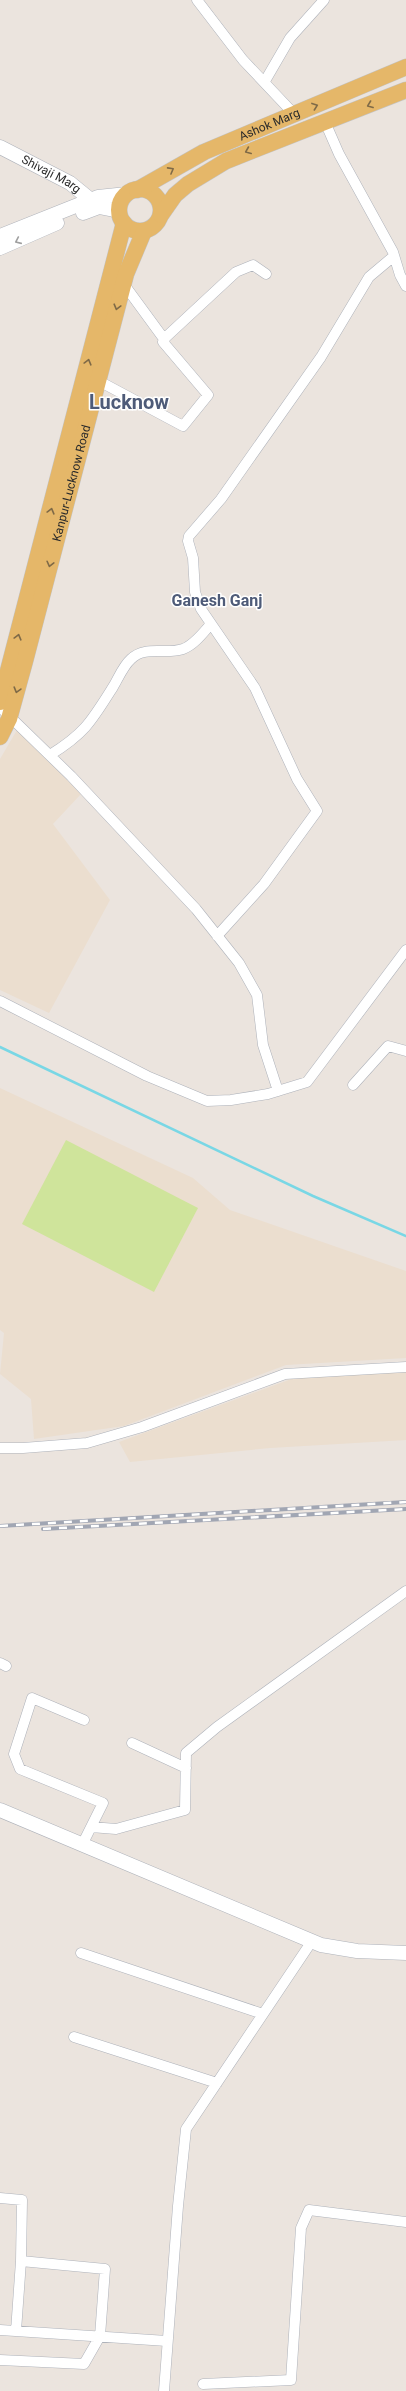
<svg xmlns="http://www.w3.org/2000/svg" width="406" height="2391" font-family="Roboto,sans-serif">
<style>
.education{fill:#ebdecf}
.pitch{fill:#cfe49b}
.lines{fill:none;stroke-linecap:round;stroke-linejoin:round}
.stream{stroke:#79d7e5;stroke-width:2.5}
.street-casing{stroke:#aeb2ba;stroke-width:11}
.secondary-casing{stroke:#aeb2ba;stroke-width:15}
.primary-casing{stroke:#c4c4c4;stroke-width:17}
.street{stroke:#fff;stroke-width:10}
.secondary{stroke:#fff;stroke-width:14}
.primary{stroke:#e5b769;stroke-width:16}
.rail-casing{stroke:#a1a6b3;stroke-width:4}
.rail{stroke:#fff;stroke-width:2.5;stroke-dasharray:8;stroke-linecap:butt}
.oneway{stroke:#7f6a47}
.oneway2{stroke:#a0a0a0}
.labels{text-anchor:middle;dominant-baseline:central;stroke-width:3;stroke-linejoin:round;paint-order:stroke}
.street-label{font-size:12px;fill:#2b2b2b;stroke:#fff}
.district-label{font-size:16px;font-weight:bold;fill:#4e5b78;stroke:#fff}
.town-label{font-size:20px;font-weight:bold;fill:#4e5b78;stroke:#fff}
</style>
<rect width="100%" height="100%" fill="#ebe4de"/>
<!-- education -->
<path class="education" d="M17 730 81 794 53 824 110 900 49 1013 0 990V759Z
M0 1088 193 1178 230 1210 406 1271V1358L286 1365 124 1426 34 1439 31 1399 0 1374 4 1333 0 1330Z
M406 1371V1440L270 1448 130 1462 119 1442 297 1377Z"/>
<!-- pitch -->
<path class="pitch" d="M66 1140 198 1208 154 1292 22 1224Z"/>
<g class="lines">
<!-- stream -->
<path class="stream" d="M0 1047 313 1196 406 1236"/>
<defs>
<path id="street" d="M197 0 243 60 294 114
M265 81 290 38 324 0
M325 122 339 154 393 252 400 275 406 286
M123 283 164 339
M97 380 183 426 208 395 163 342 166 337 236 272 253 265 266 274
M0 707 71 776 196 909 239 963 257 995 263 1045 278 1091
M50 755C85 733 91 722 113 687 118 679 123 666 131 659 145 645 166 655 183 649 194 645 203 633 210 625
M217 936 264 884 317 811 297 779 255 688 201 609 195 592 193 558 188 541 189 536 221 499 321 357 369 277 394 256
M0 1001 147 1076 207 1101 231 1100 268 1094 307 1082 406 950
M353 1085 388 1046 406 1051
M0 1448H23L87 1443 142 1427 285 1374 406 1367
M0 1663 6 1666
M132 1743 186 1768
M91 1827 116 1829 185 1810 186 1753 217 1727 406 1591
M82 1845 103 1803 20 1769 14 1754 32 1698 84 1720
M81 1953 263 2014
M74 2037 217 2083
M0 2198 22 2200 21 2261 16 2331
M0 2330 167 2341
M0 2360 84 2364 100 2336 105 2269 21 2261
M203 2384 291 2380 301 2228 309 2210 406 2222
M164 2391 178 2206 186 2129 312 1941"/>
<g id="secondary">
<path id="s1" d="M0 147 70 183 97 205"/>
<path d="M83 213 99 207 119 211"/>
<path d="M0 236 98 197 127 194"/>
<path d="M0 248 57 223"/>
<path d="M0 1810 321 1945 357 1951 406 1953"/>
</g>
<g id="primary">
<circle cx="140" cy="210" r="21"/>
<path id="s2" d="M137 190 204 152 406 67"/>
<path d="M161 215 175 195 188 184 226 161 406 90"/>
<path d="M0 702 124 223"/>
<path id="s3" d="M0 737 9 719 25 661 126 274 144 231"/>
</g>
</defs>
<!-- street casing -->
<use href="#street" class="street-casing"/>
<!-- secondary casing -->
<use href="#secondary" class="secondary-casing"/>
<!-- primary casing -->
<use href="#primary" class="primary-casing"/>
<!-- street -->
<use href="#street" class="street"/>
<!-- secondary -->
<use href="#secondary" class="secondary"/>
<!-- primary -->
<use href="#primary" class="primary"/>
<defs>
<path id="rail" d="M0 1526 406 1502
M43 1529 406 1509"/>
</defs>
<!-- rail casing -->
<use href="#rail" class="rail-casing"/>
<!-- rail -->
<use href="#rail" class="rail"/>
</g>
<!-- one-way arrows -->
<defs><path id="oneway-chevron" d="M-2-3.5L2.5 0L-2 3.5" fill="none" stroke-width="1.6" stroke-linecap="round" stroke-linejoin="round"/></defs>
<g class="oneway">
<use href="#oneway-chevron" transform="translate(370 105) rotate(159)"/>
<use href="#oneway-chevron" transform="translate(315 106) rotate(-20)"/>
<use href="#oneway-chevron" transform="translate(248 151) rotate(157)"/>
<use href="#oneway-chevron" transform="translate(171 170) rotate(-29)"/>
<use href="#oneway-chevron" transform="translate(117 307) rotate(105)"/>
<use href="#oneway-chevron" transform="translate(88 362) rotate(-75)"/>
<use href="#oneway-chevron" transform="translate(51 511) rotate(-75)"/>
<use href="#oneway-chevron" transform="translate(50 564) rotate(104)"/>
<use href="#oneway-chevron" transform="translate(18 637) rotate(-75)"/>
<use href="#oneway-chevron" transform="translate(17 690) rotate(106)"/>
</g>
<use class="oneway2" href="#oneway-chevron" transform="translate(18 241) rotate(156)"/>
<g class="labels">
<!-- street labels -->
<g class="street-label">
<text stroke="none"><textPath href="#s2" startOffset="148">Ashok Marg</textPath></text>
<text stroke="none"><textPath href="#s1" startOffset="58">Shivaji Marg</textPath></text>
<text stroke="none"><textPath href="#s3" startOffset="264">Kanpur-Lucknow Road</textPath></text>
</g>
<!-- district labels -->
<g class="district-label">
<text x="217" y="600">Ganesh Ganj</text>
</g>
<!-- town labels -->
<g class="town-label">
<text x="129" y="402">Lucknow</text>
</g>
</g>
</svg>
